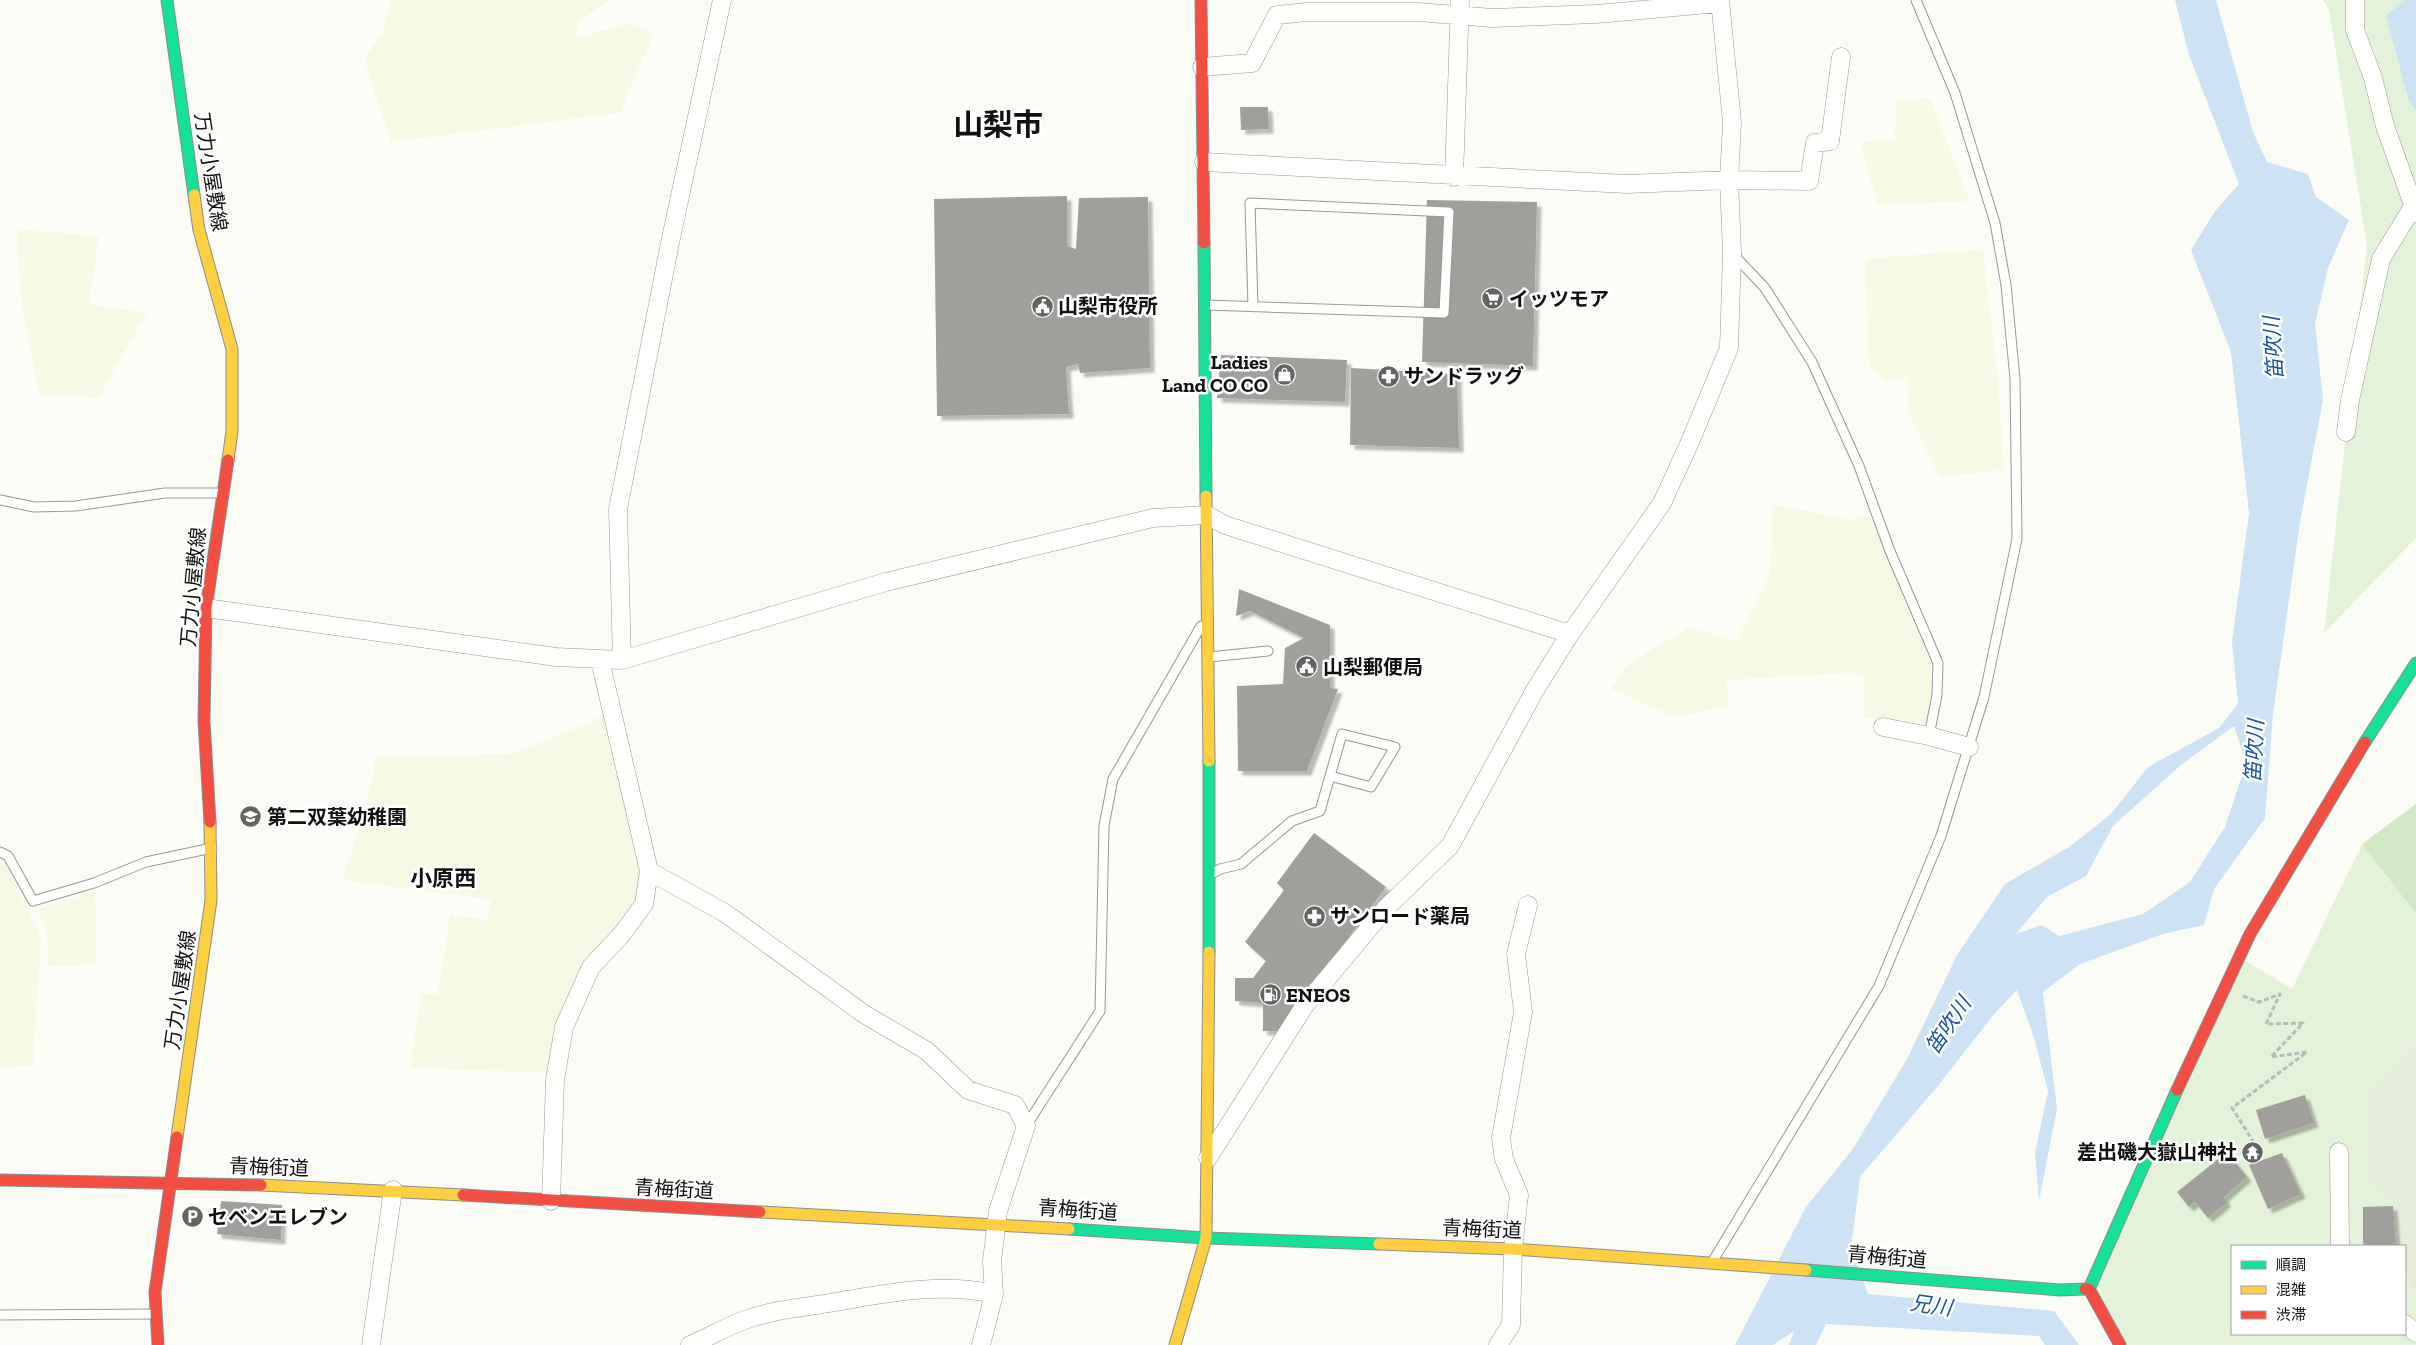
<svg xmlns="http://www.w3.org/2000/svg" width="2416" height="1345" font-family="'Zilla Slab','Noto Sans JP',serif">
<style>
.farmland{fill:#f7f8e4}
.green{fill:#e3f2d8}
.forest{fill:#d2e9c6}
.cemetery{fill:#e6eedb}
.water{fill:#cee2f6;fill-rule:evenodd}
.building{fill:#a09f9c;filter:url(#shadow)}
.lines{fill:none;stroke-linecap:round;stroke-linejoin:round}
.lane-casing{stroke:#979795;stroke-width:11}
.street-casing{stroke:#979795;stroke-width:19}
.fast-casing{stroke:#8d8d8b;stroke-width:13}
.slow-casing{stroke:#8d8d8b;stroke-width:13}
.jam-casing{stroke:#8d8d8b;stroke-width:13}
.path{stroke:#b9b9b8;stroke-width:3;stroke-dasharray:5 2.5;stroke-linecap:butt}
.lane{stroke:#fffffe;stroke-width:9}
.street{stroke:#fffffe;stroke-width:18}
.fast{stroke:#16e098;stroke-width:11}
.slow{stroke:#ffcf43;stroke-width:11}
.jam{stroke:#f24e42;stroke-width:11}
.labels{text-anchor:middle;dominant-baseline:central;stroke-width:5;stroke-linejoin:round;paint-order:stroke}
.street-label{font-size:20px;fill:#111;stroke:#fff}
.poi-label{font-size:20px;font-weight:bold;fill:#111;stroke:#fff;text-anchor:start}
.water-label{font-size:21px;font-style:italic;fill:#1b54a2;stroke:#fff}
.quarter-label{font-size:22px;font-weight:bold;fill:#111;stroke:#fff}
.town-label{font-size:30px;font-weight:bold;fill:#111;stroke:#fff}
</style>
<defs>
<filter id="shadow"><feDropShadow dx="4.5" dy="4.5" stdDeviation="1" flood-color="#0004"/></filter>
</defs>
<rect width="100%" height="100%" fill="#fcfcf7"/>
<!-- farmland -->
<path class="farmland" d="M392 0H610L577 23V38L628 23 654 33 620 113 391 142 364 59 381 35Z
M1930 98 1970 201 1878 205 1860 142 1894 139 1897 100Z
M17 229 99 236 89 304 147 313 98 398 39 395 20 293Z
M1983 249 1998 378 2004 470 1939 477 1908 412 1907 378 1885 381 1869 366 1865 259Z
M1773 504 1851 520 1870 514 1931 664V724L1863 717 1864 678 1849 673 1727 680 1728 707 1673 717 1611 689 1627 665 1689 627 1736 641 1770 574Z
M608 714 641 869 640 900 586 967 548 1073 410 1068 421 993 438 994 450 915 488 920 491 900 342 880 367 804 376 757 511 754Z
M0 859 4 861 41 937 33 1065 0 1068Z
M95 891 97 965 48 966V939L38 909Z"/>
<!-- green -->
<path class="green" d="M2323 0H2416V538L2324 633 2367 245 2329 10Z
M2362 844 2416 914V1040L2369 1093 2392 1200 2396 1246H2232V1334H2405V1273L2416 1295V1345H2120L2089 1289 2239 957 2292 989Z"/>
<!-- forest -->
<path class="forest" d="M2416 804V914L2362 844Z"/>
<!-- cemetery -->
<path class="cemetery" d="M2416 1040V1295L2405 1273V1246H2396L2392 1200 2370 1186 2369 1093Z"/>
<!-- water -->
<path class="water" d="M2175 0H2216L2253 132 2267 162 2308 174 2316 197 2349 220 2328 268 2315 324 2323 400 2300 522 2273 714 2265 818 2214 889 2204 925 2163 934 2080 964 2043 992 2057 1109 2039 1201 2035 1153 2048 1091 2034 1038 2017 990 1995 1013 1937 1087 1860 1177 1851 1248 1868 1294 2054 1311 2079 1345H2045L2039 1336 1826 1324 1816 1345H1789L1794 1331 1773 1345H1735L1806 1207 1852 1150 1907 1059 1957 955 2005 884 2069 847 2111 814 2148 767 2219 728 2238 704 2232 642 2249 513 2231 352 2191 250 2215 211 2239 184 2189 55ZM2234 726 2246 763 2225 827 2190 882 2143 914 2059 936 2042 925 2016 934 2047 897 2086 876 2113 826 2181 765Z
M2405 0H2416V111L2409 101 2386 16Z"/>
<!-- building -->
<path class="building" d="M1240 107H1268L1269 129 1241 130Z
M1067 196V246L1076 249 1079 198 1148 197 1150 368 1080 373 1078 364 1066 367 1069 414 937 416 934 199Z
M1427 200 1537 202 1533 366 1422 362Z
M1221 355 1347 360 1345 402 1217 398Z
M1351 368 1457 374 1459 448 1350 445Z
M1239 589 1330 625V688L1338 689 1307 771H1238L1237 686 1283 684 1285 648 1304 638 1250 611 1236 616Z
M1314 833 1386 887 1279 1031H1263V1003L1235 1001V978H1253L1266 961 1245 942 1284 890 1277 883Z
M2305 1095 2314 1123 2265 1139 2256 1110Z
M2227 1152 2247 1177 2224 1197 2226 1203 2208 1218 2195 1202 2189 1207 2177 1192Z
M2282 1153 2301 1194 2268 1209 2249 1165Z
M221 1201 282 1205 281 1240 217 1234Z
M2393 1206 2396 1246H2363V1207Z"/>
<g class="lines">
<defs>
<path id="lane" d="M1732 253 1765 288 1812 362 1859 466 1890 551 1938 663 1937 695 1929 736
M1206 305 1444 313 1449 212 1250 203 1253 306
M0 500 34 507 76 506 165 493H221
M1209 657 1268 651
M0 852 8 856 33 901 94 883 146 862 212 848
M1213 873 1220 869 1241 864 1292 821 1320 811 1342 734 1395 747 1371 787 1330 776
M1026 1126 1100 1011 1104 826 1113 779 1201 626
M1714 1259 1879 986 1941 836 1984 697 2017 539 2015 379 2006 285 1995 223 1955 93 1916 0
M0 1315 155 1314"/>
<path id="street" d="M2355 0V30L2373 78 2385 126 2416 213
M1202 67 1252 63 1277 15 1307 12H1418L1492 18 1596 14 1720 3
M1204 162 1627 184 1729 180 1809 181 1815 143 1830 141 1841 57
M1454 177 1460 0
M2346 432 2350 400 2381 259 2414 205
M206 608 556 657 622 660 886 582 1153 518 1207 515 1225 525 1570 634
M622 660 618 509 670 243 722 0
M1883 727 1929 736 1969 747
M649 871 725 913 864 1014 927 1051 968 1090 1015 1105 1026 1126 998 1211 992 1261 994 1294 981 1345
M2339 1152 2340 1246
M1208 1158 1305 1005 1386 908 1450 846 1535 690 1570 634 1662 503 1690 442 1729 348 1732 253 1729 180 1732 122 1720 0
M551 1201 555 1080 564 1027 591 967 622 934 644 904 649 871 600 660
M2405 1324 2416 1333
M371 1345 393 1190
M690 1345C707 1338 724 1328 742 1321 774 1309 802 1308 835 1302 888 1293 941 1282 994 1294
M1498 1345 1511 1325 1513 1249 1519 1195 1504 1159 1501 1138 1523 1012 1516 954 1528 905"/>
<path id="fast" d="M167 0 194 195
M1204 243 1206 496
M2365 742 2416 663
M1209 952V761
M1069 1229 1206 1238 1379 1244
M1806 1270 2060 1290 2085 1289
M2089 1289 2177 1090"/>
<path id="slow" d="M194 195 199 230 232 349V431L228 460
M1206 496 1209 761
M177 1137 211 900 210 822
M261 1185 463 1195
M760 1212 1069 1229
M1379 1244 1513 1249 1806 1270
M1175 1345 1206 1238 1209 952"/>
<path id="jam" d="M1201 0 1204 243
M210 822 204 721 206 608 228 460
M2177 1090 2250 934 2365 742
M0 1180 261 1185
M463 1195 760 1212
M2085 1289H2089L2120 1345
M158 1345 155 1292 177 1137"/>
</defs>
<!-- lane casing -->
<use href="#lane" class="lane-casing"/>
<!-- street casing -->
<use href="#street" class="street-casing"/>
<!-- fast casing -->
<use href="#fast" class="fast-casing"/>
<!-- slow casing -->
<use href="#slow" class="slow-casing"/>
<!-- jam casing -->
<use href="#jam" class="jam-casing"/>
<!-- path -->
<path class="path" d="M2243 996 2259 1002 2280 994 2266 1024 2303 1023 2271 1057 2307 1052 2232 1108 2253 1141"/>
<!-- lane -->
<use href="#lane" class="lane"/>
<!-- street -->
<use href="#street" class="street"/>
<!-- fast -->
<use href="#fast" class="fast"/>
<!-- slow -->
<use href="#slow" class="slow"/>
<!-- jam -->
<use href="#jam" class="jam"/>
</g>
<!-- icons -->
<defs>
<symbol id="supermarket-disc" viewBox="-11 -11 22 22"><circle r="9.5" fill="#636362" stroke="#fff"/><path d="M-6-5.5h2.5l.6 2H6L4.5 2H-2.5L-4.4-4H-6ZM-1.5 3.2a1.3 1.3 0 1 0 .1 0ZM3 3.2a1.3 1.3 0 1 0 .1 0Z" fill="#fff"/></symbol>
<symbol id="civic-disc" viewBox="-11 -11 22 22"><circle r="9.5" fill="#636362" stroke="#fff"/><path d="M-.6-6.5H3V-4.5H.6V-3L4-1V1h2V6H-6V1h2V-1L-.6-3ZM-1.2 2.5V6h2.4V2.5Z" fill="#fff"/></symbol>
<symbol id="shop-disc" viewBox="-11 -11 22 22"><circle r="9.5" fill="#636362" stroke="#fff"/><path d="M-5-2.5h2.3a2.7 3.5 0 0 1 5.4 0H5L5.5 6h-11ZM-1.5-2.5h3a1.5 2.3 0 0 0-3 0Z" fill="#fff"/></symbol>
<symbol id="pharmacy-disc" viewBox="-11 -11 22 22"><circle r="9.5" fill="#636362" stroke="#fff"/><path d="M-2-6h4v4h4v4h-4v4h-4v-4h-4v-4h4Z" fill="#fff"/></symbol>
<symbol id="school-disc" viewBox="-11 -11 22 22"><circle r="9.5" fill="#636362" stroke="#fff"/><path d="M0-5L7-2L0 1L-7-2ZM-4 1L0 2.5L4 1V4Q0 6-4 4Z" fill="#fff"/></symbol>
<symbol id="fuel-disc" viewBox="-11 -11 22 22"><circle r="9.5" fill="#636362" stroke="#fff"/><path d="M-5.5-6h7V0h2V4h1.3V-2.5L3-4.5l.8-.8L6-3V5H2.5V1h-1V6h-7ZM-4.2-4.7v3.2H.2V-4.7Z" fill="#fff"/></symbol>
<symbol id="temple-disc" viewBox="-11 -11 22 22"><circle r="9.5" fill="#636362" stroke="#fff"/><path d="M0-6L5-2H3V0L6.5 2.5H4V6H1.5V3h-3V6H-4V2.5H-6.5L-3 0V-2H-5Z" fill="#fff"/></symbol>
<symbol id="parking-disc" viewBox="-11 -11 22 22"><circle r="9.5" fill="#636362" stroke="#fff"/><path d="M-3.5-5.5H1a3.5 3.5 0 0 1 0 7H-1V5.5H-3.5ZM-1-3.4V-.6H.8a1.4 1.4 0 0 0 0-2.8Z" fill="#fff"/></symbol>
</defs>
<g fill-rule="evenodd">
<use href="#supermarket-disc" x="1480" y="286" width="25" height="25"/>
<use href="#civic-disc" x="1030" y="294" width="25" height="25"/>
<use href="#shop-disc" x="1272" y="362" width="25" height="25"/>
<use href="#pharmacy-disc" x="1376" y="364" width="25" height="25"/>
<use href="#civic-disc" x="1294" y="654" width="25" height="25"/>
<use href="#school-disc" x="238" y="804" width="25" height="25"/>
<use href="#pharmacy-disc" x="1302" y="904" width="25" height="25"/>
<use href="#fuel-disc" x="1258" y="982" width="25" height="25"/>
<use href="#temple-disc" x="2240" y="1140" width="25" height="25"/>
<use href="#parking-disc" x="180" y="1204" width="25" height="25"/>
</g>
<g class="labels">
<!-- street labels -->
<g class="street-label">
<text transform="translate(211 172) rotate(81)">万力小屋敷線</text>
<text transform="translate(193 587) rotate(-85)">万力小屋敷線</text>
<text transform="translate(180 990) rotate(-82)">万力小屋敷線</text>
<text transform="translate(269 1167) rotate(2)">青梅街道</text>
<text transform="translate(674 1189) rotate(3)">青梅街道</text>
<text transform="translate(1078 1210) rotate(4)">青梅街道</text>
<text transform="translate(1482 1229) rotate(2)">青梅街道</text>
<text transform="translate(1887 1257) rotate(5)">青梅街道</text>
</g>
<!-- poi labels -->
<g class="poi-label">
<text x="1509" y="299">イッツモア</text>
<text x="1058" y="306">山梨市役所</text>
<text x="1268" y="362" text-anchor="end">Ladies<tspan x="1268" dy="23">Land CO CO</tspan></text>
<text x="1404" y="376">サンドラッグ</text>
<text x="1323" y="667">山梨郵便局</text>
<text x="267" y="817">第二双葉幼稚園</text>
<text x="1330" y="916">サンロード薬局</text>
<text x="1286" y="995">ENEOS</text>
<text x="2237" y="1152" text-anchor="end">差出磯大嶽山神社</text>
<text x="208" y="1217">セベンエレブン</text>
</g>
<!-- water labels -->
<g class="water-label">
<text transform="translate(2273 348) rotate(-94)">笛吹川</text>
<text transform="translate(2254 751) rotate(-87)">笛吹川</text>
<text transform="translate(1948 1025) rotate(-56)">笛吹川</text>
<text transform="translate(1931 1305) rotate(8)">兄川</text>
</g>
<!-- quarter labels -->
<g class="quarter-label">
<text x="443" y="878">小原西</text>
</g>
<!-- town labels -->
<g class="town-label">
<text x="998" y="125">山梨市</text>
</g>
</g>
<!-- legend -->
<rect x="2231" y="1245" width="175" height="90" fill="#ffffff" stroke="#a0a0a0"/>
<rect x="2241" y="1261" width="25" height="8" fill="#16e098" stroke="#a0a0a0"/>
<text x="2276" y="1270" font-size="15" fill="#111111">順調</text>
<rect x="2241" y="1286" width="25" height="8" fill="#ffcf43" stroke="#a0a0a0"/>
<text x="2276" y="1295" font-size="15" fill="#111111">混雑</text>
<rect x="2241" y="1311" width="25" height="8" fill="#f24e42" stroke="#a0a0a0"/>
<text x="2276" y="1320" font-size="15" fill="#111111">渋滞</text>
</svg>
